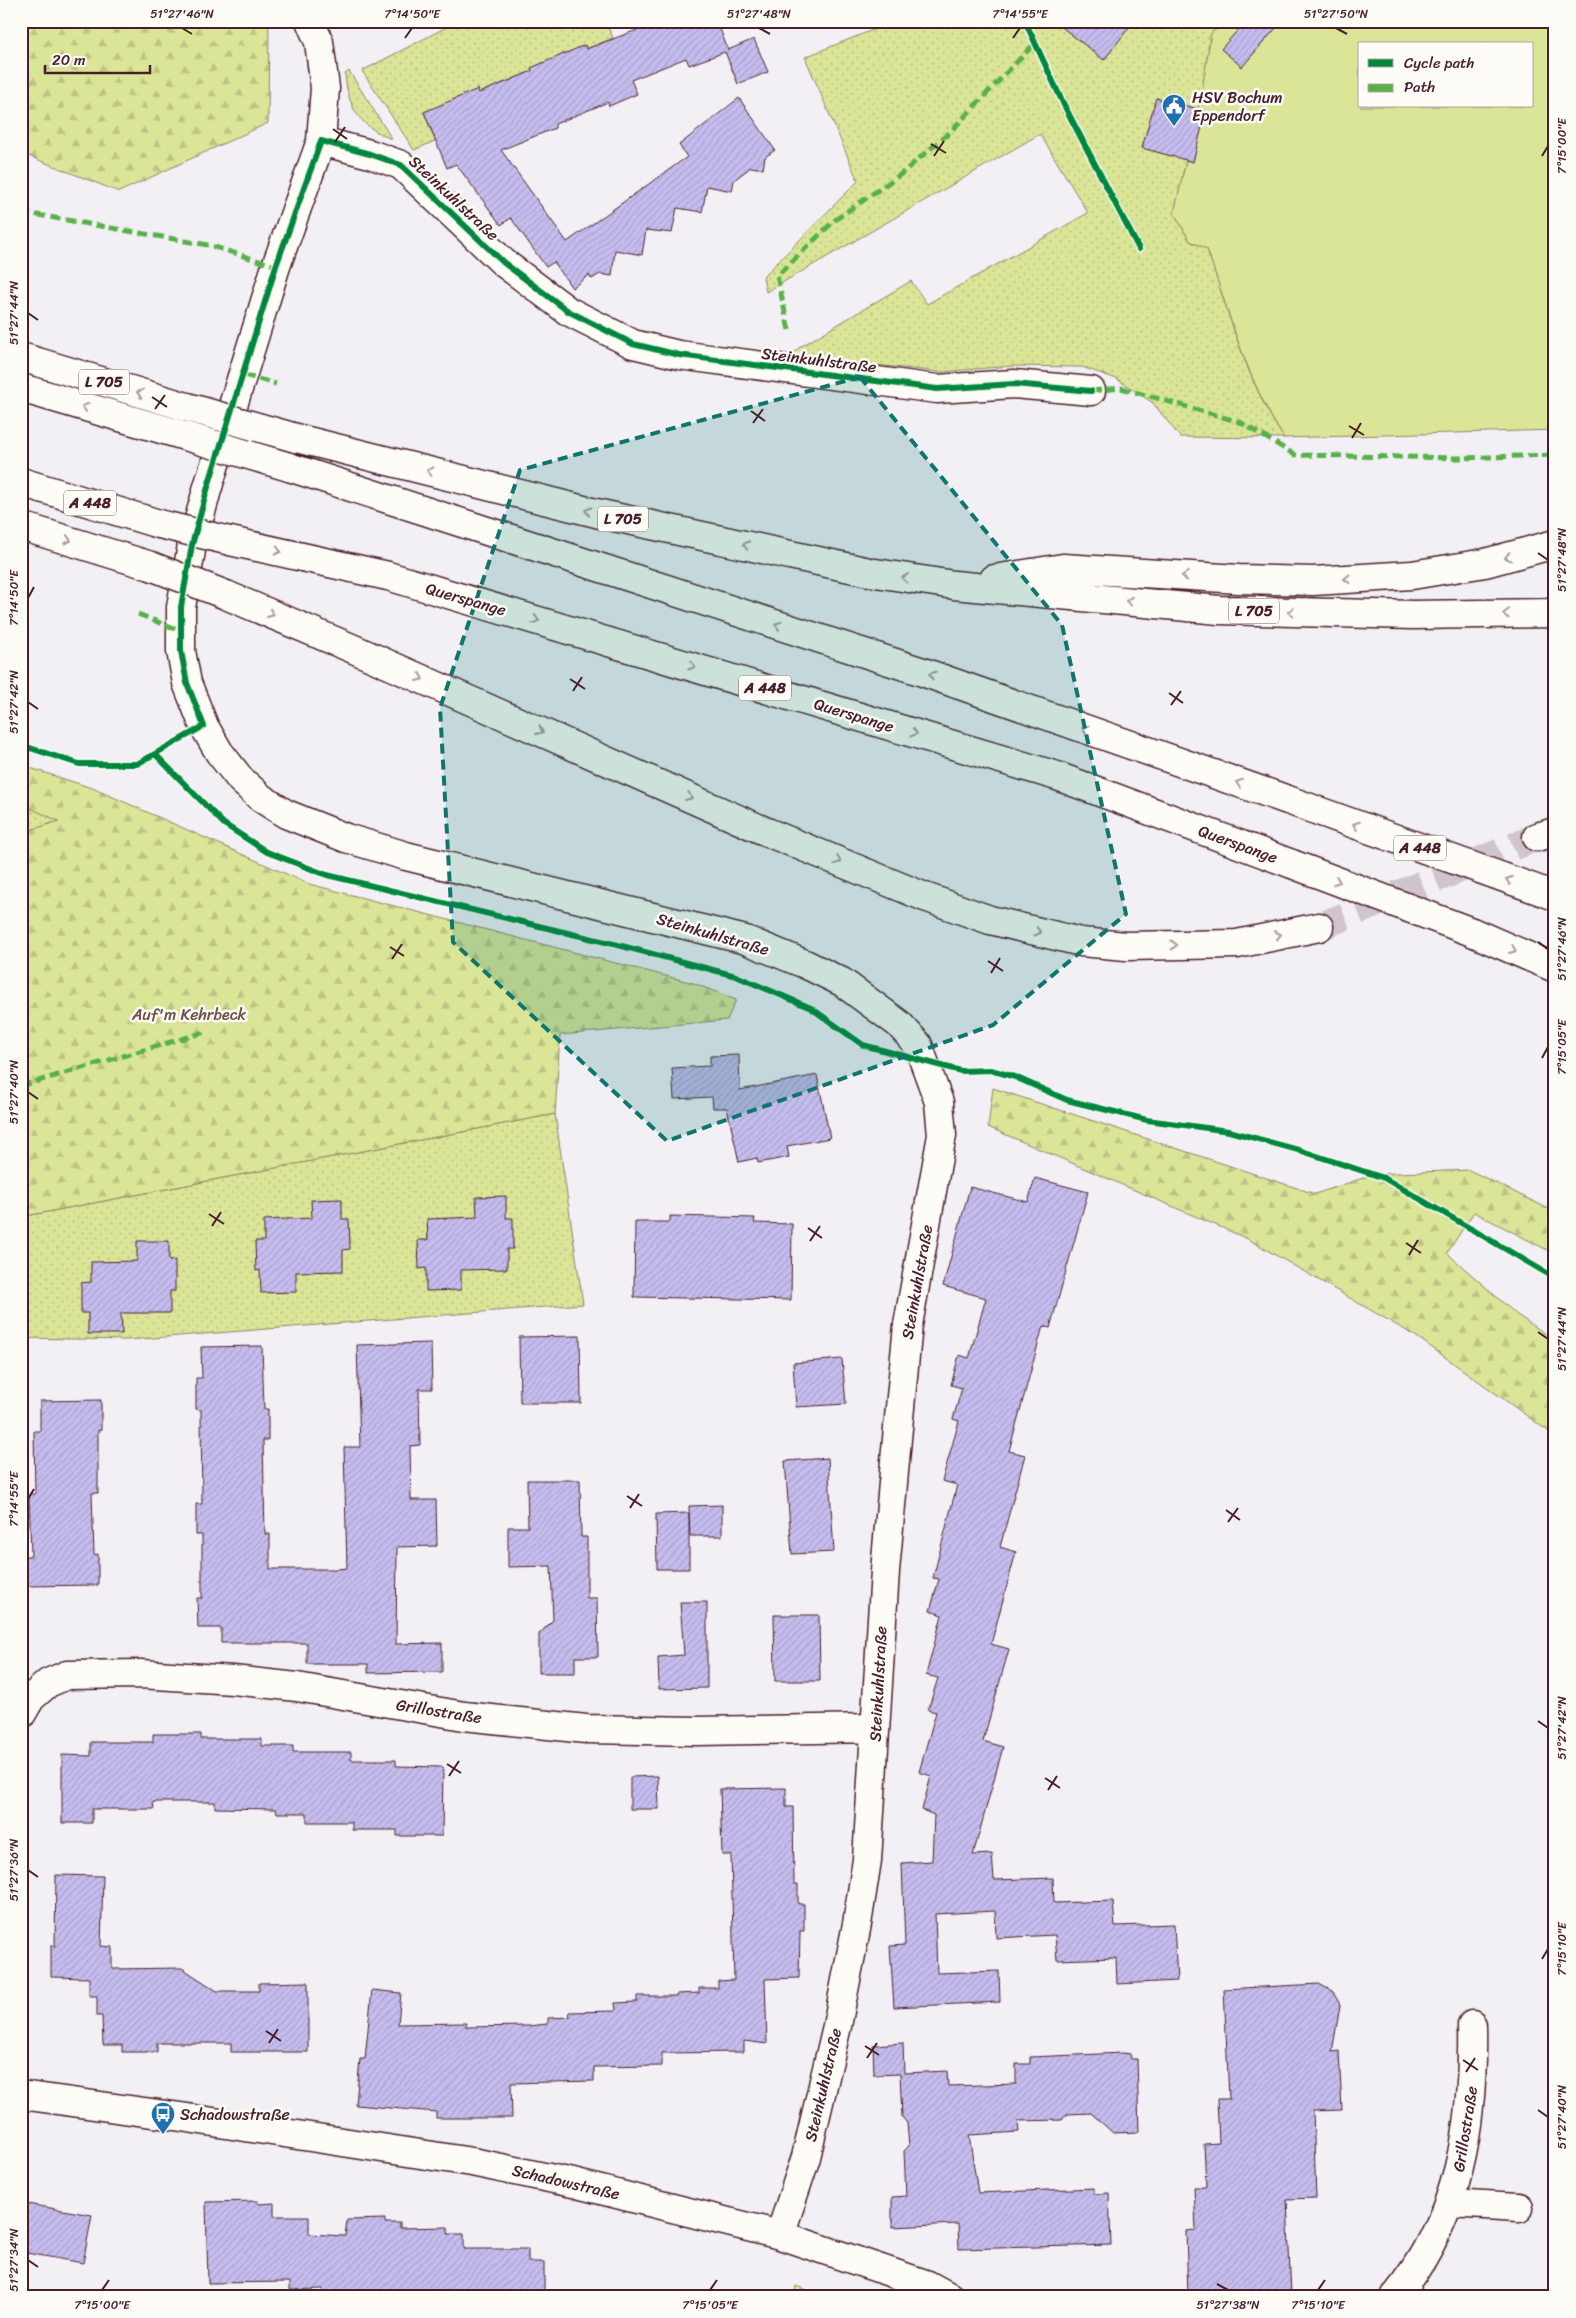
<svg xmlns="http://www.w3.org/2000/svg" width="1576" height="2318" font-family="Sriracha,sans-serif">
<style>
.grass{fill:url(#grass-dots);stroke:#928262}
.forest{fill:url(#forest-firs);stroke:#928262}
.garden{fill:#dae598;stroke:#928262;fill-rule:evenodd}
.building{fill:url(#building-hatch);stroke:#4a1f2b}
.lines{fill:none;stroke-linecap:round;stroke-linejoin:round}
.motorway-tunnel{stroke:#d0c5cd;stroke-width:28;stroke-dasharray:28 14;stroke-linecap:butt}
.minor-casing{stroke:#4a1f2b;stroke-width:31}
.motorway-casing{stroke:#4a1f2b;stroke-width:31}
.minor{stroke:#fdfcf7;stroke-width:28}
.motorway{stroke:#fdfcf7;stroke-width:28}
.motorway-bridge-casing{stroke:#4a1f2b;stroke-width:31;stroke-linecap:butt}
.motorway-bridge{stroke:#fdfcf7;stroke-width:28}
.quiet{stroke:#57b146;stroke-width:5;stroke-dasharray:10 5;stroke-linecap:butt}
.cycleway-casing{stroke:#fdfcf7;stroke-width:9}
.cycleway{stroke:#00873e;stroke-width:6}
.oneway{stroke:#ac999b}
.marked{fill:#0f766e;fill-opacity:0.2;stroke:#0f766e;stroke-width:4;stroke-dasharray:10 6;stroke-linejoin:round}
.ticks{fill:none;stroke:#4a1f2b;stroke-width:2}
.labels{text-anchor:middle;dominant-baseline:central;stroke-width:5;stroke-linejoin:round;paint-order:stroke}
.shield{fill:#fdfcf7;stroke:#806168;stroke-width:1}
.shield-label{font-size:15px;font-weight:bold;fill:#4a1f2b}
.poi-label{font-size:16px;fill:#4a1f2b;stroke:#fdfcf7;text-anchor:start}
.street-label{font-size:16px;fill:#4a1f2b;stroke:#fdfcf7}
.park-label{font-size:16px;fill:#6e5046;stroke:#fdfcf7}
.neatline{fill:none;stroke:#4a1f2b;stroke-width:2}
.ticks-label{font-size:12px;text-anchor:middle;fill:#4a1f2b}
</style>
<defs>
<pattern id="grass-dots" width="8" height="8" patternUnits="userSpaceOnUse" patternTransform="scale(1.25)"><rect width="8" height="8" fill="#dae598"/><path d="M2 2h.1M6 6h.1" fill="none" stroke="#bdc483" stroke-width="1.8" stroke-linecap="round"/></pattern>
<pattern id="forest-firs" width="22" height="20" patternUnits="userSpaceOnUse" patternTransform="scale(1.25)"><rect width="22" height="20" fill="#dae598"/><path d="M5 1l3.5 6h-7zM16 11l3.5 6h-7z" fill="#bdc483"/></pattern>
<pattern id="building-hatch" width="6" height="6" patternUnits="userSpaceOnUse" patternTransform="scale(1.25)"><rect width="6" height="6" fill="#c5bdee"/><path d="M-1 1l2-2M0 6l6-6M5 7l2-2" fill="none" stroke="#aba2cc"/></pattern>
</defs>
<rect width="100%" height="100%" fill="#f2eff5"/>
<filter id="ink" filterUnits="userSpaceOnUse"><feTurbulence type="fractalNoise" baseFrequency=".02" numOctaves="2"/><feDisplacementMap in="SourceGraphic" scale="10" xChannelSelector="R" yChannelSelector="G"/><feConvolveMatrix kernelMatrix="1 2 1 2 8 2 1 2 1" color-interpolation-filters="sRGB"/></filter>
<g filter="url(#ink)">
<!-- grass -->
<path class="grass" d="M458 21H605L613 38 586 49 584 46 531 68 532 71 479 93 424 112 435 141 414 150 362 71Z
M895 21H1228L1211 34 1201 96 1174 213 1190 241 1207 249C1229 313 1246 381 1284 438L1180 437 1153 403 1117 379 1082 367 1012 366 941 372 790 356 800 347 911 281 927 304 1088 213 1040 134 766 292 763 277 858 181 805 57Z
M349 71 392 139C359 126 348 108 345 74Z
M21 804 60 821 21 833Z
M555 1114 583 1304 128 1340 21 1338V1217Z"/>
<!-- forest -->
<path class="forest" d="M21 21H269L268 123 119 192 21 153Z
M21 765 95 789 309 884 693 983 736 1000 727 1020 560 1035 555 1114 21 1217V833L59 821 21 804Z
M993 1088 1315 1194 1375 1174 1469 1170 1555 1212V1254L1474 1212 1447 1253 1517 1315 1555 1340V1436L1417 1337 1248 1239 988 1127Z
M796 2286 826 2297H794Z"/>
<!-- garden -->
<path class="garden" d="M1228 21H1555V430L1284 438C1247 381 1229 313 1207 249L1190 241 1174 213 1201 96 1211 33ZM1360 44H1532V106H1360Z"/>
<!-- building -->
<path class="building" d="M661 21H717L728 50 754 39 768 72 738 84 725 52 689 65 686 58 631 80 637 94 609 106 608 102 555 124V128L501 150 567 242 687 157 679 145 739 98 775 150 765 157 763 169 751 167 734 180 732 191 707 186 702 212 677 208 672 233 646 230 642 255 615 250 612 276 600 274 592 279 589 275 572 288 554 262 546 267 511 218 501 225 456 164 447 168 424 112 478 89 479 93 506 82 532 71 531 68 585 45 586 49Z
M1054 21H1134L1104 60Z
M1246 21H1282L1242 67 1221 49Z
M1156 98 1206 111 1193 162 1142 148Z
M739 1055 740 1090 817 1075 830 1138 787 1146 789 1157 758 1163 757 1158 739 1162 727 1108H713L712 1097 674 1099 672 1068 710 1066V1056Z
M1035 1178 1088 1192 1050 1328 1043 1326 1009 1451 1025 1455 1000 1547 1016 1552 991 1644 1009 1649 983 1741 1003 1747 973 1855 992 1854 994 1880 1053 1878 1054 1903 1113 1901 1115 1926 1174 1924 1177 1981 1117 1984 1116 1958 1057 1960 1055 1935 996 1938 995 1911 935 1914 937 1973 999 1971 1000 2002 894 2007 890 1946 905 1945 902 1863 932 1861 934 1815 922 1810 931 1776 919 1772 936 1712 928 1710 938 1678 926 1675 942 1615 930 1611 939 1579 933 1578 957 1485 942 1481 959 1421 953 1419 962 1388 951 1385 959 1355 969 1358 986 1298 943 1286 970 1187 1028 1202Z
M506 1196V1218H513V1249H507V1269L461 1270V1290L426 1291V1268L419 1269 418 1240H428L427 1219 477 1217 476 1197Z
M342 1199V1219H349L350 1249 343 1250V1271L296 1272V1292L261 1293 260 1270 256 1271 255 1241H264V1220L312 1218 311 1200Z
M670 1216 755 1218 754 1223 792 1224 791 1300 634 1297 635 1222H670Z
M137 1241H169V1261L175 1260V1291H170V1313H121L122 1334H88V1313H81V1283L91 1282V1262L137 1261Z
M580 1336 581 1403H520L519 1337Z
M431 1343 432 1389H419L420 1445 410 1446 411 1500H436L437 1546 397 1547 396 1644 442 1643V1672L368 1673V1664H307V1643H221V1628H198L197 1598H202V1535H196V1504H202L201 1410 196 1409V1378H202L201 1347 262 1346 264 1409H268V1440H263L265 1534H270V1569H338L347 1568 344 1447H360L357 1345Z
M842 1359 846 1404 796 1407 793 1363Z
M101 1400V1431L98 1430V1493H92L94 1555 98 1554V1585L25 1586 24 1556H31L29 1494H35L34 1431H40V1401Z
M828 1458 834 1552 792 1554 785 1461Z
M527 1480H580L581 1537H587V1598H597L598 1657H575V1673H539V1634L553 1620 551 1566 508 1567V1527H528Z
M722 1505V1536H690L689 1506Z
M689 1513V1569H657L656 1514Z
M680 1602H707V1688L659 1689 658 1657 684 1655Z
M774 1615H819L820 1681H775Z
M153 1734H201V1739H262V1746H293V1752H351V1760H396V1766L443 1767 442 1836H397V1830H352V1822H307V1813H277L276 1809 215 1808V1802H153L154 1809H92V1823H62V1755L91 1756V1742H153Z
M658 1776 659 1809H630V1777Z
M786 1788V1807H793L794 1884H798V1904H804V1931H800L799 1978 765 1979 767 2044 744 2041V2052L662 2053V2066L594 2067V2081L511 2083 512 2118H436V2112L356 2105 360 2059H365L372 1990 401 1993 398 2024 466 2023V2027L528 2026 548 2024V2018L570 2017 569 2012 616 2011 615 2003 637 2002V1996H677V1994L699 1993V1988H718V1981L734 1980 731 1855H722L720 1789Z
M56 1875 103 1876 101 1946 112 1947V1969L182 1968 217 1991H259V1983L308 1982V2052H231V2043H157V2052H122V2045H103L102 2016H97V1996H89V1978L51 1977V1946H55Z
M1319 1984 1332 1991 1338 1998 1340 2006 1332 2052 1339 2051 1342 2110 1313 2111 1316 2198 1287 2199 1291 2297H1188L1186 2231 1196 2230 1194 2187H1206L1204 2144 1219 2143 1217 2099H1229L1224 1989Z
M903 2043 904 2073 947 2071 948 2086 1016 2084V2064H1030V2057L1123 2053 1130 2054 1131 2059H1137L1139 2132 1113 2133 1091 2113 1067 2114 1062 2120 1018 2121 1019 2132 969 2135 978 2193 1094 2188V2194L1109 2193 1111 2245 959 2249 958 2224 892 2227V2197L906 2196 904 2151 909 2146 907 2123 902 2117 900 2074 874 2075 873 2045Z
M258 2201 259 2204 274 2203V2216H309V2234L345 2236 347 2220 385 2219V2223H400V2228L448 2227V2234H464V2249H528V2262H544V2297H324L323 2289 290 2290V2282L208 2283 206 2202Z
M21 2203 92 2215 83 2263 21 2252Z"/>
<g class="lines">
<!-- motorway-tunnel -->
<path class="motorway-tunnel" d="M1319 927 1537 837"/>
<defs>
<path id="minor" d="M310 21 319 42 325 88 321 141 276 266 207 490 192 545 181 607V651L187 683 204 726 219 752 241 780 261 798 286 814 346 838 406 856 746 940 805 964 842 982 899 1024 918 1045 939 1102 942 1135 908 1325 898 1428 885 1571 867 1860 857 1924 837 2026 806 2157 780 2235
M321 141 370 154 401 165 504 263 568 311 633 344 679 355 937 389 1014 384 1091 391
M21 1715 31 1698 48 1683 67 1675 141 1674 233 1680 297 1687 464 1716 586 1729 698 1731 875 1728
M21 2095 181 2117 472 2162 573 2183 780 2235 928 2285 950 2297
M1450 2203 1519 2207
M1395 2297C1460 2220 1474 2122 1472 2025"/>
<path id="motorway" d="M21 357 187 407
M21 388 182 435
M296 438 596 513 869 572 954 585 1219 610 1413 615 1555 613
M289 467 920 671 1285 799
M21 482 159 524
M21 526 151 566
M230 541 388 576 1057 776 1292 864
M994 579 1063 568 1239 579 1313 581 1412 575 1485 563 1555 544
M226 595 356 650 767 832 925 897 990 920 1081 942 1126 946 1237 944 1319 927
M1537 837 1555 832
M1472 932 1555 968"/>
</defs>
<!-- minor casing -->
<use href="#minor" class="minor-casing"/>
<!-- motorway casing -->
<use href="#motorway" class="motorway-casing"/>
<!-- minor -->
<use href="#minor" class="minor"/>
<!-- motorway -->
<use href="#motorway" class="motorway"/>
<defs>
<path id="motorway-bridge" d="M187 407 296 438
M182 435 289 467
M159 524 230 541
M151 566 226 595
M1285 799 1555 896
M1292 864 1472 932"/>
</defs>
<!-- motorway-bridge casing -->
<use href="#motorway-bridge" class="motorway-bridge-casing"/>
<!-- motorway-bridge -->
<use href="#motorway-bridge" class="motorway-bridge"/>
<!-- quiet -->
<path class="quiet" d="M21 212 208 245 276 266
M789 330 777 276 835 220 901 174 949 133 1035 43
M244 375 276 384
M1091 391 1121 388 1240 422 1295 455 1458 458 1555 455
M138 614 180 631
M21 1086 205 1032"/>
<defs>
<path id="cycleway" d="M1025 21 1063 103 1139 249
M21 745 79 764H137L204 726 187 683 181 651V607L192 545 207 490 276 266 321 141 370 154 401 165 504 263 568 311 633 344 679 355 937 389 1014 384 1091 391
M155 754 224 824 267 852 327 875 618 945 736 976 811 1008 863 1045 961 1071 991 1070 1015 1077 1067 1100 1147 1120 1229 1131 1302 1151 1384 1178 1555 1278"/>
</defs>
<!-- cycleway casing -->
<use href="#cycleway" class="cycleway-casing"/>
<!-- cycleway -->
<use href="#cycleway" class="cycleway"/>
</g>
<!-- one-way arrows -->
<defs><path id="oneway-chevron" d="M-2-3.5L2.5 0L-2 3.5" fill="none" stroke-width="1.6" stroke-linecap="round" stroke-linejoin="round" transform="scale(1.25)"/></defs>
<g class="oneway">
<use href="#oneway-chevron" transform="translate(140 393) rotate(-163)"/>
<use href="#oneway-chevron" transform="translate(85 407) rotate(-163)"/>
<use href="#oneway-chevron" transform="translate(430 471) rotate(-166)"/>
<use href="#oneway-chevron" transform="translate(588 511) rotate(-166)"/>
<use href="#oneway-chevron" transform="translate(68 540) rotate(17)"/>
<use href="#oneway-chevron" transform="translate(746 545) rotate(-168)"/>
<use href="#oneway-chevron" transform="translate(278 551) rotate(13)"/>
<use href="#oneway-chevron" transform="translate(1508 557) rotate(165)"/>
<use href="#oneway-chevron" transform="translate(1185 576) rotate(-176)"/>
<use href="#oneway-chevron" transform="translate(905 578) rotate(-171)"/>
<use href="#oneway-chevron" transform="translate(1347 579) rotate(177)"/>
<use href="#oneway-chevron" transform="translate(1129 601) rotate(-175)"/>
<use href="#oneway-chevron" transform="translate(1291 612) rotate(-178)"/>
<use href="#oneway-chevron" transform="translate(271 614) rotate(23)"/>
<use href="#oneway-chevron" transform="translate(1506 614) rotate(179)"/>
<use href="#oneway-chevron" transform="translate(536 620) rotate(16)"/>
<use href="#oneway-chevron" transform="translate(778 625) rotate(-162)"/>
<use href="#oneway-chevron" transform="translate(692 666) rotate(17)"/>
<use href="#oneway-chevron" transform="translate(932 675) rotate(-161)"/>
<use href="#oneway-chevron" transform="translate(420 678) rotate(24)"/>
<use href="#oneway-chevron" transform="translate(1085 729) rotate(-161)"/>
<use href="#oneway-chevron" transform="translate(540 731) rotate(24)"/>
<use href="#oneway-chevron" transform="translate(914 733) rotate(17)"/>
<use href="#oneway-chevron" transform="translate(1239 783) rotate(-161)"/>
<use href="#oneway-chevron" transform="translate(689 797) rotate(24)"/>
<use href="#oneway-chevron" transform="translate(1356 825) rotate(-160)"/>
<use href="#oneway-chevron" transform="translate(838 861) rotate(22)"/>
<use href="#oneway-chevron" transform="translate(1509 880) rotate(-160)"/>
<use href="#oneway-chevron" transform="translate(1337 881) rotate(21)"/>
<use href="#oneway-chevron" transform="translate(1038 932) rotate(14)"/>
<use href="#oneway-chevron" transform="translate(1278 935) rotate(-12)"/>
<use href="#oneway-chevron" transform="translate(1174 945) rotate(-1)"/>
<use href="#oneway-chevron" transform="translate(1513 950) rotate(23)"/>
</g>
</g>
<!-- marked area -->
<path class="marked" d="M860 377 1062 625 1126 914 993 1025 667 1141 453 942 440 708 520 470Z"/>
<!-- ticks -->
<path class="ticks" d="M182 28 192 34M759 28 770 34M1336 28 1347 34M405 38 412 28M1013 38 1020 28M333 129 347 139M335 142 345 127M931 144 946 153M934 156 944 141M1542 156 1548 146M28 313 38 320M152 397 167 407M155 409 165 395M751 411 765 421M753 423 763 409M1349 426 1364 435M1352 438 1361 423M1538 553 1548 560M28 598 34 587M570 679 585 689M573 691 582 677M1169 693 1183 703M28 702 38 709M1171 705 1181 691M1538 942 1548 949M390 947 404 956M392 959 402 944M988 961 1003 971M991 973 1000 958M1542 1058 1548 1047M28 1092 38 1099M209 1214 224 1224M212 1226 221 1212M808 1228 822 1238M810 1241 820 1226M1406 1243 1421 1253M1409 1255 1418 1240M1538 1332 1548 1339M627 1496 642 1506M28 1499 34 1489M630 1508 639 1494M1226 1510 1240 1520M1228 1522 1238 1508M1538 1721 1548 1728M447 1764 461 1773M449 1776 459 1761M1045 1778 1060 1788M1048 1790 1057 1776M28 1870 38 1877M1542 1959 1548 1949M266 2031 281 2041M269 2043 278 2029M865 2046 879 2055M867 2058 877 2043M1463 2060 1478 2070M1466 2072 1475 2058M1538 2110 1548 2117M28 2260 38 2267M1217 2284 1228 2290M102 2290 109 2280M710 2290 717 2280M1318 2290 1325 2280"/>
<!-- icons -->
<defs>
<symbol id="civic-pin" viewBox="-11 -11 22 30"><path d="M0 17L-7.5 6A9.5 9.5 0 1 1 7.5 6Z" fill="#1f6fb2" stroke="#fdfcf7"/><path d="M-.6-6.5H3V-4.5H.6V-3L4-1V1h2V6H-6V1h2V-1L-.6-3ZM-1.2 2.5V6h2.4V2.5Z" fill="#fff"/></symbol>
<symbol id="bus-pin" viewBox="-11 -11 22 30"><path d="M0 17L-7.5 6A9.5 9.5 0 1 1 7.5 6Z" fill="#1f6fb2" stroke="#fdfcf7"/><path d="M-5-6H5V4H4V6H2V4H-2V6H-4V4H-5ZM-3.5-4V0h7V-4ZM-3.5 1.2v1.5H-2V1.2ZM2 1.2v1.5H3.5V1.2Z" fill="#fff"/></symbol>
</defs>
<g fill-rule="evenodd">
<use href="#civic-pin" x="1160" y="92" width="28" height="38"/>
<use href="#bus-pin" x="149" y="2100" width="28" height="38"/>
</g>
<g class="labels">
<!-- shield labels -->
<g class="shield">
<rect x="79" y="369.5" width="50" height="25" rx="4"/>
<rect x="64" y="490.5" width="52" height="25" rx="4"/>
<rect x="598" y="506.5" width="50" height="25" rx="4"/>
<rect x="1229" y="598.5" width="50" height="25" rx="4"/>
<rect x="739" y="675.5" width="52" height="25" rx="4"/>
<rect x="1394" y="835.5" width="52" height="25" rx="4"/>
</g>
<g class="shield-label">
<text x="104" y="382">L 705</text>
<text x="90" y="503">A 448</text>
<text x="623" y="519">L 705</text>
<text x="1254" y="611">L 705</text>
<text x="765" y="688">A 448</text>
<text x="1420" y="848">A 448</text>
</g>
<!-- poi labels -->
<g class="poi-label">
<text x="1192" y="97">HSV Bochum<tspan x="1192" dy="18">Eppendorf</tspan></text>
<text x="180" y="2114">Schadowstraße</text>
</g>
<!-- street labels -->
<g class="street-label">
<text transform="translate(454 198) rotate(43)">Steinkuhlstraße</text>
<text transform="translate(819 360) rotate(7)">Steinkuhlstraße</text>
<text transform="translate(466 599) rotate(16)">Querspange</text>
<text transform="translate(854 715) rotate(17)">Querspange</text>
<text transform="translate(1238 844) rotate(20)">Querspange</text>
<text transform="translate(713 934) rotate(16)">Steinkuhlstraße</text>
<text transform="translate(917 1282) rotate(-80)">Steinkuhlstraße</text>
<text transform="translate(878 1684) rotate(-87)">Steinkuhlstraße</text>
<text transform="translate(439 1711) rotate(9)">Grillostraße</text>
<text transform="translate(823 2085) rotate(-77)">Steinkuhlstraße</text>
<text transform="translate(1465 2129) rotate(-81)">Grillostraße</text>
<text transform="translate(566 2182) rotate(13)">Schadowstraße</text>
</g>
<!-- park labels -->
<g class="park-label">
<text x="189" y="1014">Auf'm Kehrbeck</text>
</g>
</g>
<!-- margin -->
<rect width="1576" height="2318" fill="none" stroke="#fdfcf7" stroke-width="55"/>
<!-- legend -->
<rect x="1358" y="42" width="175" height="65" fill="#fdfcf7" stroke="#b5a4a5"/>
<rect x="1368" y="59" width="25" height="8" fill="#00873e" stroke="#b5a4a5"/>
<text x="1404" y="68" font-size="15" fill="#4a1f2b">Cycle path</text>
<rect x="1368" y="84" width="25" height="8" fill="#57b146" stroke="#b5a4a5"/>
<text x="1404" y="92" font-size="15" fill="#4a1f2b">Path</text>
<!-- scale -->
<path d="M45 65v8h105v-8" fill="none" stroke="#4a1f2b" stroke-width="2.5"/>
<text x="52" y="65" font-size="15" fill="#4a1f2b" stroke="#fdfcf7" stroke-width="4" paint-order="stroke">20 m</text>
<rect x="28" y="28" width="1520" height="2262" class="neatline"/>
<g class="ticks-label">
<text x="182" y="18">51°27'46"N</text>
<text x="412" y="18">7°14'50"E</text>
<text x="759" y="18">51°27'48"N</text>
<text x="1020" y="18">7°14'55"E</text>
<text x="1336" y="18">51°27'50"N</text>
<text transform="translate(1562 146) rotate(-90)" y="4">7°15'00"E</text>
<text transform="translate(14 313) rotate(-90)" y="4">51°27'44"N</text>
<text transform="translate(1562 560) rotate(-90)" y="4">51°27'48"N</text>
<text transform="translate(14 598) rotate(-90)" y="4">7°14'50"E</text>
<text transform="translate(14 702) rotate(-90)" y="4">51°27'42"N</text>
<text transform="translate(1562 949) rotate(-90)" y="4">51°27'46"N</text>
<text transform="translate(1562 1047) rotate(-90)" y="4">7°15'05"E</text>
<text transform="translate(14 1092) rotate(-90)" y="4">51°27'40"N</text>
<text transform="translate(1562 1339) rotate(-90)" y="4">51°27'44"N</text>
<text transform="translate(14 1499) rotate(-90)" y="4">7°14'55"E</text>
<text transform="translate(1562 1728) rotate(-90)" y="4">51°27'42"N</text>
<text transform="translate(14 1870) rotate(-90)" y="4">51°27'36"N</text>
<text transform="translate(1562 1949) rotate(-90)" y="4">7°15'10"E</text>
<text transform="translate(1562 2117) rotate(-90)" y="4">51°27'40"N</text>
<text transform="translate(14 2260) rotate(-90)" y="4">51°27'34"N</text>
<text x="102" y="2309">7°15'00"E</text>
<text x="710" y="2309">7°15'05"E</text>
<text x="1228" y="2309">51°27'38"N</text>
<text x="1318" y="2309">7°15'10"E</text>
</g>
</svg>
